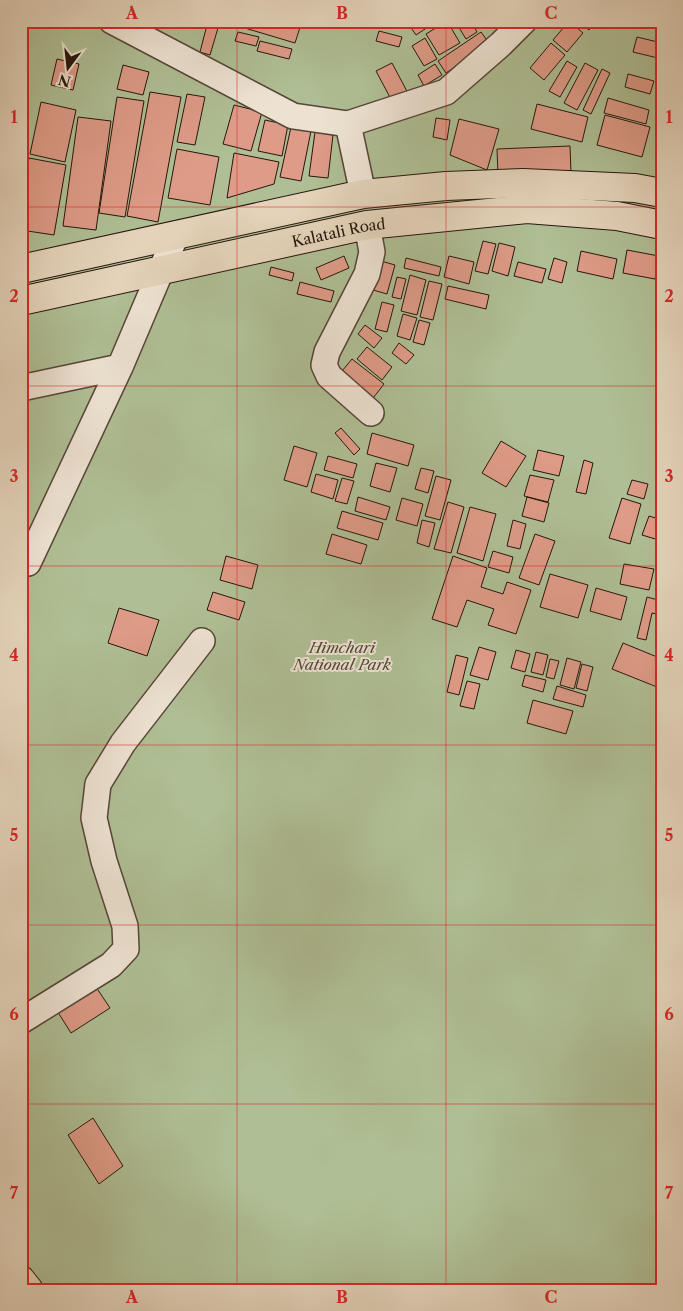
<svg xmlns="http://www.w3.org/2000/svg" width="683" height="1311" font-family="'Libre Caslon Text',serif">
<style>
.green{fill:#afbe94;stroke:#6b6a51}
.building{fill:#de9b87;stroke:#27160e}
.lines{fill:none;stroke-linecap:round;stroke-linejoin:round}
.minor-casing{stroke:#564539;stroke-width:28}
.major-casing{stroke:#27160e;stroke-width:30}
.highway-casing{stroke:#27160e;stroke-width:30}
.minor{stroke:#ede2d2;stroke-width:25}
.major{stroke:#e4d3ba;stroke-width:28}
.highway{stroke:#e4d3ba;stroke-width:28}
.grid{fill:none;stroke:#d62828;stroke-width:1;stroke-opacity:0.55}
.labels{text-anchor:middle;dominant-baseline:central;stroke-width:4;stroke-linejoin:round;paint-order:stroke}
.street-label{font-size:15px;fill:#27160e;stroke:#ede2d2}
.park-label{font-size:15px;font-style:italic;fill:#504836;stroke:#ede2d2}
.neatline{fill:none;stroke:#d62828;stroke-width:2}
.grid-label{font-size:16px;text-anchor:middle;font-weight:bold;fill:#d62828}
</style>
<rect width="100%" height="100%" fill="#e4d3ba"/>
<filter id="stains"><feTurbulence type="fractalNoise" baseFrequency=".004" numOctaves="4"/><feColorMatrix values="0 0 0 0 .2 0 0 0 0 .09 0 0 0 0 .02 0 0 0 .5 -.17"/></filter>
<radialGradient id="worn" r=".72"><stop offset=".6" stop-color="#630" stop-opacity="0"/><stop offset="1" stop-color="#630" stop-opacity=".3"/></radialGradient>
<!-- green -->
<path class="green" d="M21 21H662V1290H21Z"/>
<!-- building -->
<path class="building" d="M240 21H302L295 43 238 26Z
M409 21H437L416 35 407 22Z
M447 21 460 43 439 55 426 34Z
M455 21H471L477 32 466 39Z
M569 21 583 33 567 52 553 40Z
M577 21H596L589 30Z
M207 25 218 28 210 55 200 52Z
M379 31 402 37 399 47 376 41Z
M21 32 28 34 21 60Z
M238 32 259 37 256 46 235 41Z
M481 32 489 43 446 73 438 61Z
M637 37 662 43V59L633 52Z
M425 38 437 59 424 66 412 46Z
M260 41 292 49 289 59 257 51Z
M551 43 565 55 544 80 530 68Z
M57 59 79 64 73 90 51 85Z
M567 61 577 67 560 97 549 91Z
M392 63 409 95 393 103 376 71Z
M585 63 598 70 577 110 564 103Z
M435 64 442 75 424 86 418 75Z
M123 65 149 72 143 95 117 89Z
M602 69 610 73 591 114 583 110Z
M628 74 654 81 650 94 625 87Z
M150 92 181 97 158 222 127 216Z
M187 94 205 97 195 145 177 142Z
M117 97 144 101 125 217 99 213Z
M608 98 649 110 646 124 604 113Z
M41 102 76 110 65 162 30 154Z
M537 104 588 117 582 142 531 129Z
M234 105 262 112 251 151 223 144Z
M605 115 650 127 642 157 597 145Z
M78 117 111 121 96 230 63 226Z
M436 118 450 120 447 140 433 137Z
M459 119 499 129 487 170 450 155Z
M265 120 288 125 282 156 258 151Z
M291 127 311 131 301 181 280 177Z
M315 132 333 135 328 178 309 176Z
M570 146 571 173 498 175 497 149Z
M177 149 219 157 210 205 168 198Z
M234 153 279 162 274 184 227 198Z
M29 158 66 165 54 235 21 230V206Z
M483 241 496 244 488 274 475 271Z
M499 243 515 247 508 276 492 271Z
M627 250 659 256 655 279 623 273Z
M581 251 617 259 613 279 577 271Z
M344 256 349 268 321 280 316 268Z
M449 256 474 262 469 284 444 277Z
M406 258 441 267 439 276 404 268Z
M554 258 567 262 562 283 548 279Z
M381 261 395 265 387 294 373 290Z
M518 262 546 269 542 283 514 276Z
M271 267 294 273 292 281 269 275Z
M410 275 426 280 417 315 401 311Z
M397 277 406 279 401 299 392 297Z
M429 281 442 284 433 320 420 317Z
M300 282 334 291 331 302 297 294Z
M448 286 489 295 486 309 445 299Z
M382 302 394 305 387 332 375 329Z
M403 314 417 318 410 340 397 336Z
M419 320 430 323 424 345 413 342Z
M365 325 382 338 374 348 358 334Z
M399 343 414 355 406 364 392 353Z
M367 347 392 367 382 380 357 359Z
M352 359 384 384 370 402 337 377Z
M341 428 360 449 354 455 335 433Z
M372 433 414 445 408 466 367 454Z
M501 441 526 456 506 487 482 473Z
M294 446 317 453 307 487 284 480Z
M538 450 564 456 559 476 533 470Z
M328 456 357 464 353 478 324 470Z
M584 460 593 463 586 494 576 492Z
M376 463 397 468 390 492 370 486Z
M421 468 434 471 428 493 415 489Z
M316 474 338 480 333 499 311 492Z
M530 475 554 480 548 502 524 496Z
M436 476 451 480 440 520 425 516Z
M342 478 354 481 347 504 335 501Z
M632 480 648 484 644 499 627 494Z
M662 494V516L656 514Z
M358 497 390 507 386 520 355 511Z
M527 497 549 503 544 522 522 516Z
M402 498 423 504 417 526 396 520Z
M622 498 641 504 630 544 609 538Z
M448 502 464 507 451 553 434 549Z
M470 507 496 514 483 561 457 553Z
M342 511 383 523 378 540 337 528Z
M649 516 662 520V541L642 535Z
M422 520 435 523 429 547 417 543Z
M513 520 526 524 520 549 507 546Z
M332 534 367 545 361 564 326 554Z
M535 534 555 541 539 585 519 578Z
M493 551 513 557 509 573 488 567Z
M226 556 258 565 252 589 220 580Z
M453 556 487 568 481 587 503 594 507 582 531 590 516 634 488 625 494 609 467 600 457 627 432 619Z
M624 564 654 569 649 590 620 584Z
M550 574 588 585 578 618 540 607Z
M596 588 627 597 621 620 590 611Z
M213 592 245 602 239 620 207 610Z
M647 597 662 601V615L652 613 646 640 637 638Z
M119 608 159 620 147 656 108 643Z
M623 643 662 659V689L612 669Z
M479 647 496 652 488 680 470 675Z
M516 650 530 654 525 672 511 668Z
M536 652 548 655 543 675 531 672Z
M456 655 468 658 459 695 447 692Z
M567 658 581 662 574 689 560 685Z
M550 659 559 661 554 679 546 677Z
M582 664 593 667 587 691 576 688Z
M525 675 546 680 543 692 522 686Z
M467 681 480 684 474 709 460 706Z
M557 686 586 695 583 707 553 699Z
M533 700 573 711 566 734 527 723Z
M92 981 110 1008 71 1033 54 1006Z
M93 1118 123 1166 99 1184 68 1135Z"/>
<g class="lines">
<defs>
<path id="minor" d="M112 21 293 116 348 124 363 194
M348 124 446 92 501 44 524 21
M367 225 372 252 367 274 327 352 324 365 329 376 371 413
M21 388 120 367 176 235
M28 563 120 367
M21 1021 111 965 126 949 125 926 104 861 94 818 98 784 123 743 202 641"/>
<path id="major" d="M21 1280 29 1290"/>
<g id="highway">
<path d="M21 269 363 194 446 186 523 183 635 188 662 193"/>
<path id="s1" d="M21 301 367 225 527 209 617 216 662 225"/>
</g>
</defs>
<!-- minor casing -->
<use href="#minor" class="minor-casing"/>
<!-- major casing -->
<use href="#major" class="major-casing"/>
<!-- highway casing -->
<use href="#highway" class="highway-casing"/>
<!-- minor -->
<use href="#minor" class="minor"/>
<!-- major -->
<use href="#major" class="major"/>
<!-- highway -->
<use href="#highway" class="highway"/>
</g>
<!-- grid -->
<path class="grid" d="M237 21V1290M446 21V1290M21 207H662M21 386H662M21 566H662M21 745H662M21 925H662M21 1104H662"/>
<g class="labels">
<!-- street labels -->
<g class="street-label">
<text stroke="none"><textPath href="#s1" startOffset="325">Kalatali Road</textPath></text>
</g>
<!-- park labels -->
<g class="park-label">
<text x="342" y="647">Himchari<tspan x="342" dy="17">National Park</tspan></text>
</g>
</g>
<!-- margin -->
<rect width="683" height="1311" fill="none" stroke="#e4d3ba" stroke-width="55"/>
<!-- north arrow -->
<g transform="translate(68 68) rotate(195)" stroke="#ede2d2" stroke-width="4" paint-order="stroke">
<path d="M0-4L9 19L0 12L-9 19Z" fill="#27160e"/>
<text y="-8" font-size="14" font-weight="bold" text-anchor="middle" fill="#27160e">N</text>
</g>
<rect x="28" y="28" width="628" height="1256" class="neatline"/>
<g class="grid-label">
<text x="132" y="19">A</text>
<text x="342" y="19">B</text>
<text x="551" y="19">C</text>
<text x="14" y="123">1</text>
<text x="669" y="123">1</text>
<text x="14" y="302">2</text>
<text x="669" y="302">2</text>
<text x="14" y="482">3</text>
<text x="669" y="482">3</text>
<text x="14" y="661">4</text>
<text x="669" y="661">4</text>
<text x="14" y="841">5</text>
<text x="669" y="841">5</text>
<text x="14" y="1020">6</text>
<text x="669" y="1020">6</text>
<text x="14" y="1199">7</text>
<text x="669" y="1199">7</text>
<text x="132" y="1303">A</text>
<text x="342" y="1303">B</text>
<text x="551" y="1303">C</text>
</g>
<rect width="100%" height="100%" filter="url(#stains)"/>
<rect width="100%" height="100%" fill="url(#worn)"/>
</svg>
